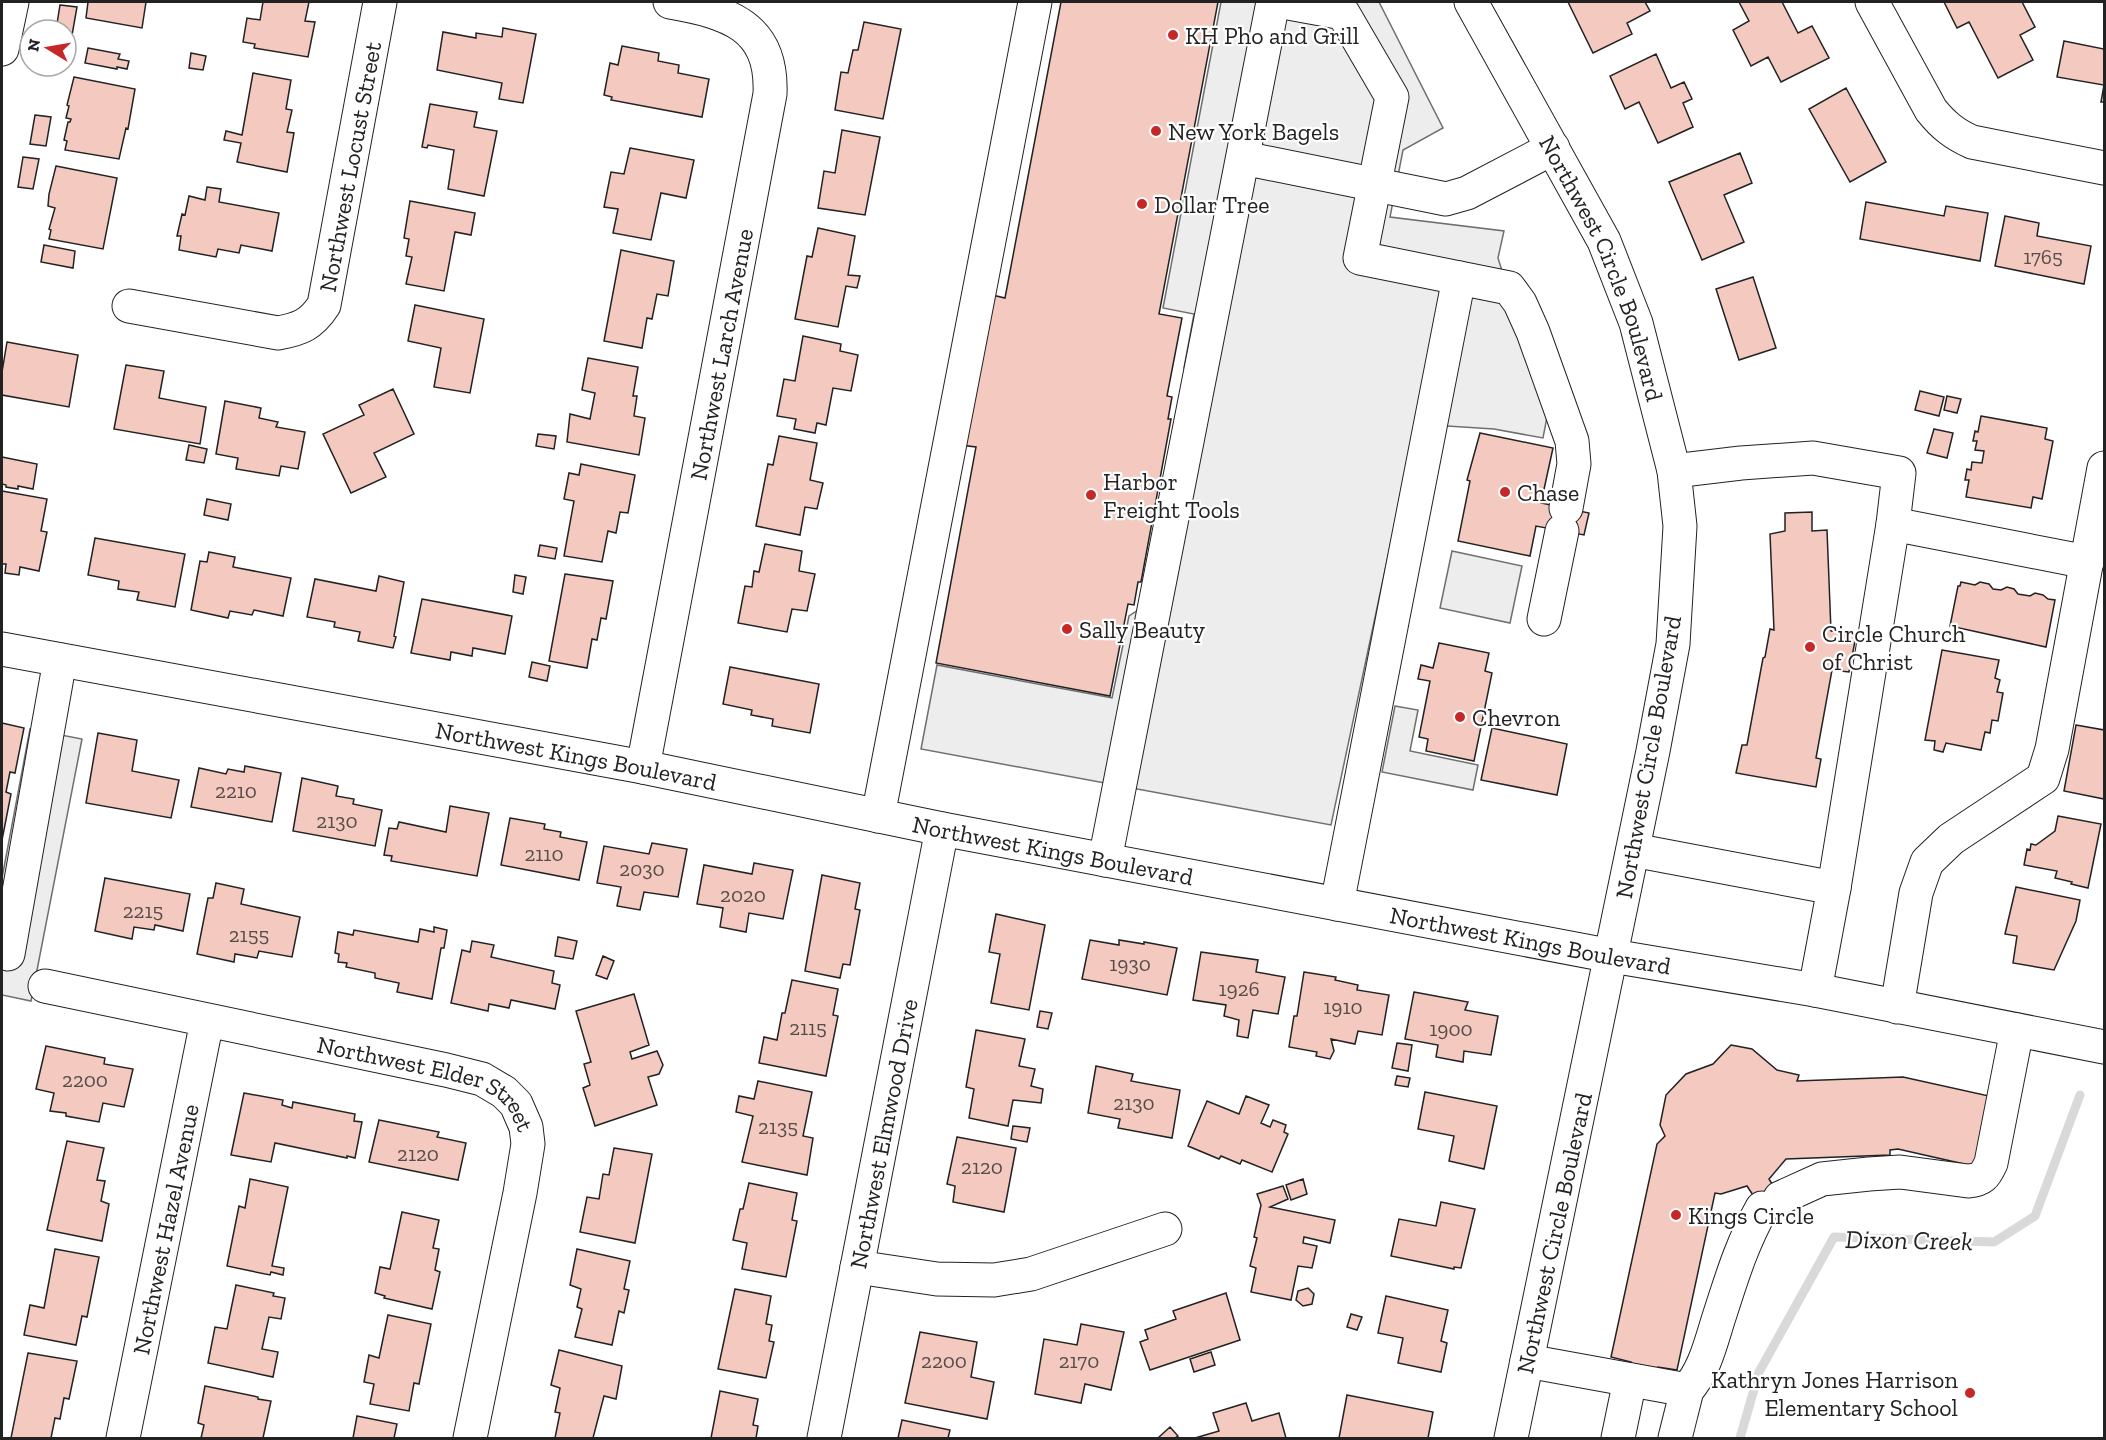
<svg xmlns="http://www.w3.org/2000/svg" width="2106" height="1440" font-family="'Zilla Slab',serif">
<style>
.parking{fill:#ededed;stroke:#6f6f6f;stroke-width:1.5}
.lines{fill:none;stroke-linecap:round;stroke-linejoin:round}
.stream{stroke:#d9d9d9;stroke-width:9}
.building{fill:#f3c9c0;stroke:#222;stroke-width:1.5}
.minor-casing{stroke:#222;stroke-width:35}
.major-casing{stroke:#222;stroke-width:35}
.minor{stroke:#fff;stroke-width:33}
.major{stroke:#fff;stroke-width:33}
.poi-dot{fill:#c62828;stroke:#fff;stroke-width:2}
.labels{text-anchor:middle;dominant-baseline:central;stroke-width:4.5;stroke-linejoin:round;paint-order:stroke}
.number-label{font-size:21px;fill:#564c4a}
.poi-label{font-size:24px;fill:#222;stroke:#fff;text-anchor:start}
.street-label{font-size:24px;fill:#222;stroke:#fff}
.water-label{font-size:26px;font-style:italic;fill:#222;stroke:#fff}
</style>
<rect width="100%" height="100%" fill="#fff"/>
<!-- parking -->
<path class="parking" d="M1221 2H1379L1443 128 1403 150 1390 217 1504 231 1498 258 1547 417 1543 438 1494 429 1416 424 1331 825 921 749 937 665 1112 698 1129 616 1138 610 1186 373 1184 368 1194 314 1163 308Z
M1452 551 1522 566 1510 623 1440 608Z
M1395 706 1418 710 1410 751 1478 765 1473 790 1382 772Z
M30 729 82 739 31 1001 2 995V878Z"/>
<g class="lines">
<!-- stream -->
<path class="stream" d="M1740 1438 1759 1372 1834 1237 1994 1242 2035 1216 2080 1095"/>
</g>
<!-- building -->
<path class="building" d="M88 2H146L142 28 86 18Z
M263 2H309L305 21 315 22 308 57 254 48 255 44 243 42 247 18 260 20Z
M1061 2H1218L1159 314 1182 318 1167 396 1172 397 1168 419H1171L1141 582H1138L1134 605 1128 604 1110 696 936 663 976 447 960 445 988 294 1005 298Z
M1568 2H1645L1650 11 1627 23 1632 34 1593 53Z
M1739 2H1782L1798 33 1812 26 1829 58 1781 82 1768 57 1751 66 1733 30 1749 21Z
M1944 2H2022L2035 27 2020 35 2033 60 1998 78 1969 22 1957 28Z
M60 5 77 7 71 41 66 40V30H56Z
M864 22 901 29 883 119 835 110 841 72 848 73 853 50H858Z
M503 28 536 34 523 103 499 99 502 83 437 70 443 32 476 38V33L502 37Z
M2064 41 2104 49V102H2101L2104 85 2057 77Z
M622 46 659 53 658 61 679 65 678 73 709 79 702 117 611 100 612 97 604 95 610 63 618 65Z
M88 48 120 54 118 59 129 61 127 69 117 67V69L85 63Z
M191 53 206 56 203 70 189 68Z
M1656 54 1671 88 1684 82 1692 99 1683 103 1693 127 1658 143 1639 102 1625 109 1610 76Z
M253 73 291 80 286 109 292 110 287 132 294 133 287 172 237 162 241 143 224 140 226 131 242 135Z
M74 77 135 89 128 129 126 128 119 159 65 150 67 141 64 140 68 122H70L71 119 66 118 69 106 67 105Z
M1846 88 1886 162 1850 182 1809 109Z
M430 104 477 112 474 127 497 131 484 196 448 189 454 150 428 145 427 148 422 147Z
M35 115 51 117 46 146 30 144Z
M842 130 880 137 865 215 818 208 824 171 835 173Z
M630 148 694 160 686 198 661 193 651 240 613 233 618 209 604 207 611 172 624 174Z
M1740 153 1752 183 1724 195 1744 242 1702 260 1669 182Z
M23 157 39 159 33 189 18 187Z
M56 166 117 178 103 249 49 239 51 230 49 229 55 208 48 206 49 194Z
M207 187 221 189 219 202 279 213 272 251 241 245 239 253 218 249 216 257 179 250 181 236H177L182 214 185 215 189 196 205 200Z
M410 201 475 213 471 235 455 232 444 291 406 284 412 257 406 256 409 239 404 238Z
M1866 202 1944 216 1946 206 1988 213 1980 261 1860 239Z
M2005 216 2039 223 2037 236 2091 246 2084 284 1995 266Z
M818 228 855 236 848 275 860 276 857 288 846 286 838 327 795 319 807 256 812 257Z
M44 245 75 251 73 268 41 262Z
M621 250 674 261 668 296 657 294 652 319 647 318 642 348 604 341Z
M1753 277 1776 348 1739 360 1716 289Z
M415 305 484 319 470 393 434 387 441 348 408 341Z
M803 336 841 344 840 351 858 355 851 391 833 388 826 425 817 423 815 433 794 429 796 419 777 416 784 379 795 381Z
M7 342 78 355 69 407 2 395V372Z
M588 358 638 367 633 396H637L634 416 645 418 639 455 567 442 570 414 590 419 595 393 582 390Z
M126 365 164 371 159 398 206 407 200 444 114 429Z
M393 389 414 434 374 453 386 477 351 493 323 434 364 415 359 405Z
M1920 391 1944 397 1939 416 1915 410Z
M1947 396 1961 399 1957 413 1944 410Z
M225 401 261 408 259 418 278 422 276 427 305 432 298 469 281 466 279 476 236 469 238 458 216 454Z
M1981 416 2047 428 2045 439 2053 441 2042 499 2033 497 2031 508 1966 497 1969 480H1965L1967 469 1971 470 1972 462 1982 463 1984 451 1975 450 1977 441H1973L1975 431 1978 432Z
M1934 429 1953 433 1947 458 1927 453Z
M1480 433 1553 448 1541 503 1589 513 1584 535 1536 526 1530 556 1458 541 1470 481 1467 480Z
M538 434 556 436 554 449 536 446Z
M779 436 817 443 810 480 823 483 817 509 805 507 800 535 756 526 768 464 773 465Z
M189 445 207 449 204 463 186 460Z
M2 457 37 464 33 489 18 486V489L6 487V485L2 484Z
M581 464 635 475 628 513 620 512 616 533 608 531 602 562 564 556 574 501 564 499 569 473 579 475Z
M2 491 47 499 41 531 47 532 39 571 20 567 19 575 5 573 6 564H2Z
M207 499 231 504 228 520 204 515Z
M1812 512V531L1827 530 1831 631 1856 636 1849 672 1832 670 1816 758 1821 759 1816 787 1736 773 1742 745H1747L1763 658 1765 657 1770 629 1774 630 1770 534 1785 531V513Z
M95 538 185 554 175 607 137 600 139 592 118 589 119 581 88 575Z
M765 544 802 551 799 571 815 574 807 611 792 609 787 632 738 623 745 586 752 587 754 571 759 572Z
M540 545 557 548 555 559 538 556Z
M209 552 235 557 233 567 291 578 283 616 254 610 252 615 230 611 228 618 191 610 200 561 207 562Z
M565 574 613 581 606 619 601 618 597 640 592 639 587 668 549 661Z
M515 575 526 577 523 594 513 592Z
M379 576 404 582 394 636 396 637 393 648 358 641 360 632 334 627 335 622 307 617 315 579 376 591Z
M1961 582 1975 585 1980 582 1989 584 1993 589 2001 590 2007 587 2014 589 2018 594 2030 596 2035 593 2043 595 2048 599 2055 600 2046 647 1950 626 1958 586H1960Z
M422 599 512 616 505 654 473 648 472 656 451 652 450 660 411 653Z
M1439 643 1489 653 1485 671 1492 673 1474 761 1426 751 1428 739 1419 737 1430 681 1418 679 1421 665 1433 668Z
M1942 650 1999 660 1995 678 2000 680 1997 692 2003 693 1998 721 1992 720 1990 733 1985 732 1981 750 1946 743 1943 752 1934 750 1935 741 1925 740Z
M532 662 550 666 547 681 529 677Z
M730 667 819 684 810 733 772 726 773 719 751 715 752 710 723 704Z
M2 723 24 728 15 773 10 772 6 792 11 794 2 840Z
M2076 725 2104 730V799L2064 791Z
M1492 728 1567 744 1557 795 1481 780Z
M98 733 137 740 132 771 179 780 171 818 86 803Z
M245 766 281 773 272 822 191 807 199 768 226 774 228 769 244 772Z
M302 778 338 786 336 796 354 799 353 804 382 810 375 846 293 831Z
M450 806 489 813 477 876 391 861 392 856 384 855 389 828 397 829 399 822 446 832Z
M2058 816 2101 824 2088 888 2071 884 2072 882 2055 878 2057 871 2024 865 2027 849 2030 850 2031 844 2036 845 2055 831Z
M510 818 545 824 544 829 561 832 560 837 587 842 579 880 501 865Z
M652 843 687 849 678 897 644 892 640 910 617 906 621 887 597 883 604 846 649 854Z
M754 863 793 870 783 919 749 913 746 932 720 927 723 908 697 904 704 865 752 874Z
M822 875 860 883 855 909 860 910 850 965 843 964 840 978 805 971Z
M105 878 190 894 183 931 155 925 154 930 134 927 132 939 95 931Z
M216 883 244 889 241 904 300 917 292 957 259 951 257 958 235 954 234 962 197 954 208 898H213Z
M2016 887 2080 900 2076 921 2054 970 2013 963 2017 936 2005 934Z
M996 914 1045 925 1029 1010 991 1003 1000 954 989 952Z
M434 927 447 930 444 948H441L432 999 397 992 399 983 375 978V973L346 967 347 963 338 962 339 954 335 953 338 932 353 935 354 930 418 942 420 929 434 932Z
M558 937 577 941 573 959 555 956Z
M1090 940 1119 945V940L1144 944V942L1177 948 1167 995 1082 979Z
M472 941 494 945 491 957 554 971 552 983 560 985 555 1009 511 1000 509 1008 489 1004 488 1011 451 1003 462 950 470 952Z
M1201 952 1258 960 1256 972 1285 977 1278 1014 1253 1010 1248 1038 1237 1036 1239 1020 1224 1016 1226 1005 1193 1000Z
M603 956 614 961 607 979 596 975Z
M1304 972 1336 977 1335 980 1358 985 1357 990 1389 995 1382 1035 1358 1031 1355 1044 1331 1039 1334 1051 1330 1059 1316 1056 1317 1052 1289 1047 1294 1016H1297Z
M792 980 838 989 833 1015 838 1016 826 1076 759 1063 764 1037 777 1040 782 1013H785Z
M1414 992 1468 1002 1465 1010 1498 1016 1491 1055 1464 1051 1463 1062 1436 1057 1438 1045 1405 1039Z
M634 994 649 1045 630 1052 632 1059 657 1051 663 1065 659 1074 648 1077 657 1105 595 1126 583 1088 590 1085 584 1064 591 1062 576 1011Z
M1040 1011 1052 1013 1048 1029 1037 1027Z
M976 1030 1025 1039 1019 1066 1035 1069 1031 1086 1043 1089 1041 1103 1013 1100 1008 1126 969 1118 974 1089 966 1087Z
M1397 1043 1412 1045 1408 1071 1392 1068Z
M1731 1045 1752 1049 1777 1070 1799 1075 1797 1081 1903 1077 1989 1096 1985 1133 1973 1166 1898 1149 1890 1150V1155L1786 1159 1769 1179 1788 1210 1770 1221 1747 1186 1721 1194 1715 1193 1677 1370 1658 1367 1655 1379 1629 1374 1631 1362 1611 1357 1657 1144 1665 1136 1660 1125 1666 1095 1686 1074 1713 1064Z
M46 1046 105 1058 104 1064 133 1069 124 1107 103 1103 99 1122 66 1116V1113L50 1111 54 1093 36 1089Z
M1096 1066 1133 1074 1131 1081 1180 1090 1172 1138 1118 1128 1120 1119 1088 1113Z
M1397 1076 1410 1078 1408 1087 1395 1085Z
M758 1081 812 1092 803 1136 813 1138 807 1175 742 1162 753 1116 736 1112 739 1096 754 1099Z
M1425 1092 1497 1106 1484 1169 1449 1161 1454 1136 1418 1129Z
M244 1093 283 1100 282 1105 292 1108 293 1102 355 1114 354 1121 362 1122 355 1158 347 1156V1158L275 1143 271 1162 231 1155Z
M1246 1096 1269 1105 1261 1123 1270 1127 1273 1120 1286 1125 1284 1132 1288 1134 1272 1172 1242 1160 1240 1164 1221 1156 1219 1159 1188 1146 1207 1101 1239 1114Z
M379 1120 439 1132 437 1137 466 1143 458 1180 369 1162Z
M1013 1126 1030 1128 1027 1142 1011 1139Z
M957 1137 1016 1148 1004 1212 953 1202 955 1186 947 1184Z
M67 1141 104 1148 97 1180 105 1181 101 1201 109 1204 102 1241 47 1230Z
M614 1148 652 1154 635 1243 580 1232 587 1197 599 1199 603 1174 609 1175Z
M250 1179 288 1187 272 1266 284 1268 283 1275 271 1272 270 1275 227 1266 239 1206 245 1208Z
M1303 1179 1307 1194 1291 1200 1286 1185Z
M749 1183 797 1193 792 1220 797 1221 786 1277 742 1269 747 1243 733 1240 740 1209H743Z
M1283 1186 1288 1199 1270 1207 1335 1220 1330 1243 1304 1237 1303 1243 1317 1246 1312 1268 1298 1266 1291 1300 1251 1292 1256 1268 1250 1266 1257 1238 1254 1237 1261 1205 1257 1194Z
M1441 1202 1475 1209 1461 1268 1454 1267V1269L1391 1256 1399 1219 1436 1226Z
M402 1212 439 1220 433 1248 439 1249 435 1270 440 1272 432 1309 384 1298 385 1296 375 1293 380 1267 390 1269Z
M55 1249 99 1257 87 1317 82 1316 76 1345 24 1335 30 1305 44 1308Z
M577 1249 630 1261 624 1289 629 1290 624 1313 619 1311 612 1345 575 1337 582 1309 577 1307 581 1289 570 1285Z
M236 1285 274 1293 273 1296 285 1298 281 1319 269 1317 262 1349 278 1352 273 1377 208 1363 215 1327 227 1329Z
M1308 1288 1314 1294 1312 1304 1303 1306 1296 1300 1298 1291Z
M735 1289 771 1296 766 1324 772 1325 769 1341 774 1342 766 1378 718 1369Z
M1226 1293 1240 1340 1150 1370 1140 1342 1148 1339 1145 1330 1176 1319 1173 1311Z
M1386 1296 1448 1310 1441 1341 1447 1343 1441 1372 1398 1363 1403 1338 1378 1333Z
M1351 1314 1362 1317 1357 1330 1347 1327Z
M388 1315 431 1324 419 1384 414 1383 409 1411 370 1404 374 1384 364 1382 369 1355 379 1358Z
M1081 1324 1124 1332 1111 1390 1085 1384 1081 1403 1035 1394 1044 1339 1077 1345Z
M920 1332 977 1342 971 1377 994 1382 987 1419 905 1403Z
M559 1350 622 1366 616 1399 604 1396 593 1438H555L560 1413 555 1412 560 1388 551 1385Z
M1211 1352 1215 1365 1194 1372 1190 1359Z
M28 1353 77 1361 69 1399 64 1398 60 1419 55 1418 51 1438H11Z
M205 1386 258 1397V1399L271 1401 263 1438H201L204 1425 198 1423Z
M720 1391 758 1399 753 1425 758 1426 756 1438H711Z
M1347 1395 1433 1412 1428 1438H1339Z
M1246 1403 1252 1421 1279 1413 1286 1438H1195L1219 1431 1213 1413Z
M357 1416 397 1424 394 1438H353Z
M902 1420 950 1430 948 1438H898Z
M1170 1427 1178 1436 1175 1438H1161L1159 1437Z"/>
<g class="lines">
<defs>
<g id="minor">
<path d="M1283 2 1343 13 1392 97 1360 258 1509 288 1520 303 1533 332 1572 441 1574 464 1566 508"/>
<path d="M1872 2 1931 110C1943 125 1954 134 1972 142L2104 168"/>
<path d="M2 49 12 2"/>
<path d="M1243 158 1446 199 1467 193 1553 148"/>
<path id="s1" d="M129 306 278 333C300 329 311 325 324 305L380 2"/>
<path d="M1674 471 1741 463 1813 458 1899 473 1893 524 1834 888 1815 990"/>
<path d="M1893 524 2087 562"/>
<path d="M1544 619 1562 531"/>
<path id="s2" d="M643 767 770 94C773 25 727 12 670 2"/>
<path d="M878 816 1035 2"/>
<path d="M1633 850 1834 888"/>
<path d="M1105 860 1273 2"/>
<path d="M1337 904 1459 278"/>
<path d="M8 954 60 660"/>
<path id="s3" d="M45 986 446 1070 482 1079 504 1092 516 1104 526 1127 528 1144 520 1193 470 1438"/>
<path d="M1897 1007 1916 893 1927 862 1951 839 2043 778 2052 749 2104 468"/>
<path d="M1780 1198 1822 1179 1869 1174 1900 1172 1968 1181C1982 1180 1985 1176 1991 1163L2017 1030"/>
<path d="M857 1267 937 1279 994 1280 1031 1274 1165 1229"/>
<path d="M1527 1361 1687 1390C1705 1370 1711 1342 1719 1317 1731 1280 1742 1243 1762 1208"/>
<path id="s4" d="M123 1438 207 1021"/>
<path id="s5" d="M824 1438 942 829"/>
<path d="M1618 1438 1630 1380"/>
<path d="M1675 1438 1687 1390"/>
</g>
<g id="major">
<path id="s6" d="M1471 2 1604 241 1636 323 1674 471 1680 526 1673 644 1653 751 1511 1438"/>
<path id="s7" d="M2 649 643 767 942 829 1612 956 1815 990 2104 1047"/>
</g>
</defs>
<!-- minor casing -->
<use href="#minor" class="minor-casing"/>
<!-- major casing -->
<use href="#major" class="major-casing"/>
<!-- minor -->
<use href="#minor" class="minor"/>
<!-- major -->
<use href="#major" class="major"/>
</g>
<!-- markers -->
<g class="poi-dot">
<circle cx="1173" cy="35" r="6"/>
<circle cx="1156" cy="131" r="6"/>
<circle cx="1142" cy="204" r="6"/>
<circle cx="1505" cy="492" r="6"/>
<circle cx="1091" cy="495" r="6"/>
<circle cx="1067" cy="629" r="6"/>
<circle cx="1810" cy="647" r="6"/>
<circle cx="1460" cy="717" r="6"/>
<circle cx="1676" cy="1215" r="6"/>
<circle cx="1970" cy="1393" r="6"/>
</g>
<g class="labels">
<!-- number labels -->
<g class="number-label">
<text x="2043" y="256">1765</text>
<text x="236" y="790">2210</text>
<text x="337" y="820">2130</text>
<text x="544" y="853">2110</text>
<text x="642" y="868">2030</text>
<text x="743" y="894">2020</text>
<text x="143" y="910">2215</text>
<text x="249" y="934">2155</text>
<text x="1130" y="963">1930</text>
<text x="1239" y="988">1926</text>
<text x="1343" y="1006">1910</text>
<text x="808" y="1027">2115</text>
<text x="1451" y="1028">1900</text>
<text x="85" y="1079">2200</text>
<text x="1134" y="1102">2130</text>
<text x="778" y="1126">2135</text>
<text x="418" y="1153">2120</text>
<text x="982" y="1166">2120</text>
<text x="944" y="1360">2200</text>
<text x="1079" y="1360">2170</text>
</g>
<!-- poi labels -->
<g class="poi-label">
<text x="1185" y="35">KH Pho and Grill</text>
<text x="1168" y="131">New York Bagels</text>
<text x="1154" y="204">Dollar Tree</text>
<text x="1103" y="481">Harbor<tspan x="1103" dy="28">Freight Tools</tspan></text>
<text x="1517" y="492">Chase</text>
<text x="1079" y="629">Sally Beauty</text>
<text x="1822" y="633">Circle Church<tspan x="1822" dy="28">of Christ</tspan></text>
<text x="1472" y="717">Chevron</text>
<text x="1688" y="1215">Kings Circle</text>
<text x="1958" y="1379" text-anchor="end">Kathryn Jones Harrison<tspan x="1958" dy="28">Elementary School</tspan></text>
</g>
<!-- street labels -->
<g class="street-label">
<text stroke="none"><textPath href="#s1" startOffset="348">Northwest Locust Street</textPath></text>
<text stroke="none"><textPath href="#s6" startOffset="298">Northwest Circle Boulevard</textPath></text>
<text stroke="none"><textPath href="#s2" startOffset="420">Northwest Larch Avenue</textPath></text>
<text stroke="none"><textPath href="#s7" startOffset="584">Northwest Kings Boulevard</textPath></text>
<text transform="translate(1648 757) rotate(-80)">Northwest Circle Boulevard</text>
<text stroke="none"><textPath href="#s7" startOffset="1070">Northwest Kings Boulevard</textPath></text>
<text stroke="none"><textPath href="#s7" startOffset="1556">Northwest Kings Boulevard</textPath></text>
<text stroke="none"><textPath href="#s3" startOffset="398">Northwest Elder Street</textPath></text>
<text stroke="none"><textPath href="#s5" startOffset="310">Northwest Elmwood Drive</textPath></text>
<text stroke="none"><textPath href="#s4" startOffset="213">Northwest Hazel Avenue</textPath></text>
<text transform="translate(1554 1233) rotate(-78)">Northwest Circle Boulevard</text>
</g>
<!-- water labels -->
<g class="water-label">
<text transform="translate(1909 1240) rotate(1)">Dixon Creek</text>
</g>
</g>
<!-- border -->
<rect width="2106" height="1440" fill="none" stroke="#222222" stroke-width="6"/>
<!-- north arrow -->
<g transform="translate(48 48) rotate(281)"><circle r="28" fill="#ffffff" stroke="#a7a7a7" stroke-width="1.5"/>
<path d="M0-4.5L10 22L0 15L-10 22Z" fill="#c62828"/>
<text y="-9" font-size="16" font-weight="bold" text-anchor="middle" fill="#222222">N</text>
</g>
</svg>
